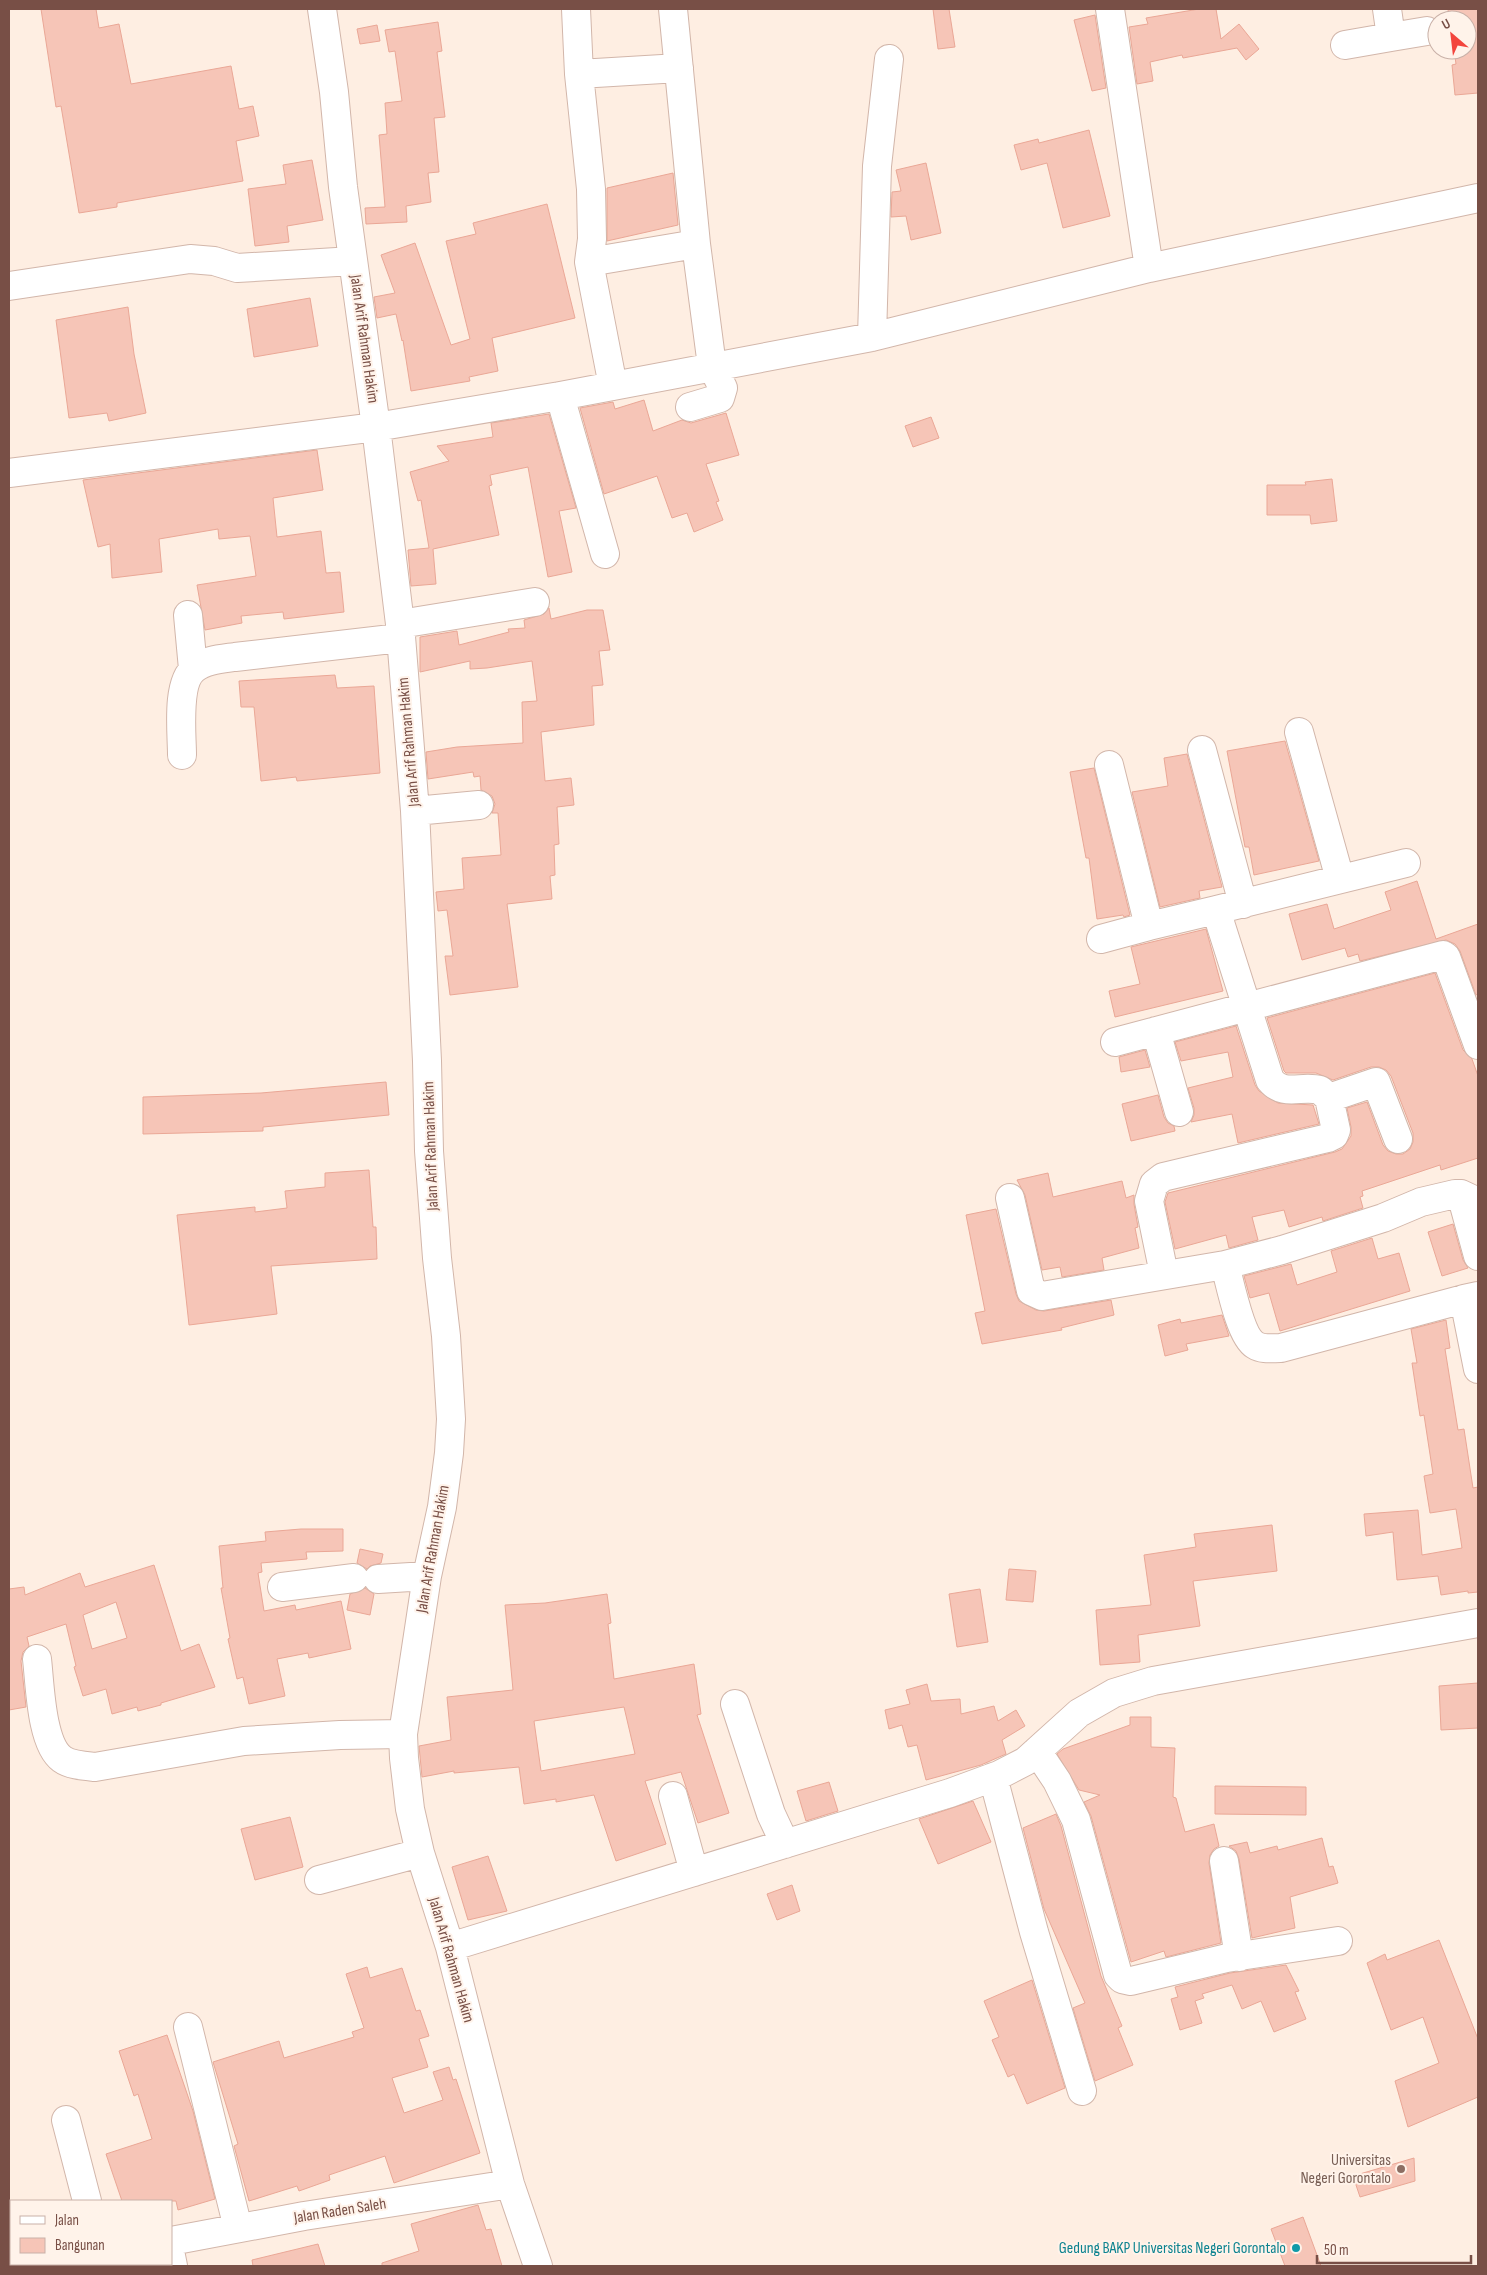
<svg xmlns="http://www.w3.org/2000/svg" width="1487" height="2275" font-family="'Sofia Sans Condensed',sans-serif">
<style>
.building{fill:#f6c5b7;stroke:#eaa796;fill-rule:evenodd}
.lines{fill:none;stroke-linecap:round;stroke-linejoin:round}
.minor-casing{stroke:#d2b6aa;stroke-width:30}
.minor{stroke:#fff;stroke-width:28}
.education-dot{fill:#8d6e63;stroke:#fff3ea;stroke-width:2}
.culture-dot{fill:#0f9aa8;stroke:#fff3ea;stroke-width:2}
.labels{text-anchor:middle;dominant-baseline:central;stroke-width:4;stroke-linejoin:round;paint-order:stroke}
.street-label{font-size:16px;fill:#784f46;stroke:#fff3ea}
.education-label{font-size:16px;fill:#785e54;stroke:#fff3ea;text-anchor:end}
.culture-label{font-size:16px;fill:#0d838f;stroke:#fff3ea;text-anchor:end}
</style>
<rect width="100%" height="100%" fill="#feeee2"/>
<!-- building -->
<path class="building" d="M41 9H96L99 28 119 24 131 84 231 66 239 109 253 106 259 136 236 141 243 181 117 203V207L79 213 61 106 56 107Z
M933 9H949L955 47 938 49Z
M1199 9H1216L1221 39 1239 24 1259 49 1246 60 1237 48 1183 58 1182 55 1150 62 1153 81 1137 84 1129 27 1148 24 1146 18Z
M1448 9H1478V93L1455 95 1452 65 1456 64 1454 50H1467V20H1449Z
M1095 15 1106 88 1092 91 1074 20Z
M438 22 442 51 437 52 445 117 434 118 439 172 428 173 431 202 406 206 407 222 366 224 365 208 385 207 379 135 387 134 385 103 402 101 395 51 389 52 385 30Z
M377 25 380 41 360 44 357 29Z
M1089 130 1110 216 1063 228 1047 163 1021 170 1014 145 1038 139 1039 143Z
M312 160 323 220 287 226 289 242 255 246 248 189 286 184 283 165Z
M926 163 941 233 911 240 906 216 891 217 892 192 901 191 896 170Z
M673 173 678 225 607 241V188Z
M547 204 575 318 492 338 498 371 469 377 470 381 411 391 403 340 402 341 396 314 377 318 374 297 395 293 381 255 415 243 451 345 470 339 446 241 476 234 473 223Z
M310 298 318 346 254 357 247 309Z
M128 307 134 354 146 413 109 421 107 413 69 418 56 320Z
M644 400 653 431 682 420 691 423 726 413 739 455 706 464 719 501 716 502 723 520 694 532 687 513 672 518 657 476 604 494 580 408 613 402 615 409Z
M549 414 576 508 559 511 572 572 548 577 528 467 490 475 492 485 489 486 499 535 433 549 436 584 411 586 408 550 429 548 421 500 418 501 410 472 449 461 437 446 493 437 491 423Z
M931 417 939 438 913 447 905 426Z
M317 450 323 490 273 498 277 537 321 531 326 573 340 572 344 612 284 619 283 612 241 616 242 623 205 630 197 585 256 576 250 536 219 539 218 529 159 539 162 572 112 578 110 544 98 547 83 480Z
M1332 479 1337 521 1311 524 1310 515H1267V485H1306L1305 482Z
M549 608 551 619 587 610H603L610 650 599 651 603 685 592 686 594 725 541 732 545 781 571 778 574 805 557 807 559 844 554 845 555 875 550 876 552 899 507 904 518 987 450 995 445 956H453L447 910 438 911 436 892 464 889 462 858 501 855 498 813H492L495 804 492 796 481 790 480 776 474 777 473 772 428 779 426 752 457 747 523 743 522 702 537 701 532 661 487 668 470 669V661L420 672V637L457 631 459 645 509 632 508 629 525 628 524 620 544 614Z
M335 675 337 688 374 686 380 773 297 781 296 777 261 781 254 707H241L239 681Z
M1285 741 1319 861 1254 875 1249 847H1245L1227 751Z
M1187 754 1222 887 1199 891 1200 898 1160 907 1132 792 1168 786 1164 758Z
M1094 768 1130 915 1124 917 1123 915 1097 919 1089 858H1086L1070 772Z
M1417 881 1436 939 1478 924V994L1476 995 1460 951 1455 944 1446 940 1360 961 1358 954 1348 957 1345 948 1302 960 1289 914 1327 904 1334 929 1391 910 1385 892Z
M1206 929 1223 991 1115 1017 1109 991 1140 984 1131 947Z
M1435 973 1463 1050 1472 1059 1478 1076V1158L1441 1170 1440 1165 1362 1191 1363 1196 1360 1197 1363 1208 1323 1221 1322 1217 1289 1227 1284 1210 1252 1217 1258 1240 1229 1248 1226 1235 1175 1249 1165 1202 1168 1193 1335 1152 1342 1149 1351 1136V1127L1347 1108 1367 1102 1383 1145 1388 1151 1396 1154H1403L1410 1149 1413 1142V1133L1391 1076 1386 1070 1379 1067H1371L1333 1080 1316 1073H1286L1284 1071 1267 1018Z
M1236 1026 1255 1085 1259 1091 1278 1103 1313 1105 1319 1124 1238 1143 1232 1114 1191 1122 1194 1115V1108L1188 1088 1233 1077 1228 1052 1181 1061 1175 1042Z
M1145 1050 1150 1067 1121 1072 1119 1057Z
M386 1082 389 1115 263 1127V1131L143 1134V1097L261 1093Z
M1158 1095 1164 1117 1168 1123 1174 1126 1175 1131 1131 1141 1122 1104Z
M369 1170 373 1227H376L377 1259 271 1266 277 1314 189 1325 177 1215 255 1207V1212L287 1208 285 1191 325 1187V1173Z
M1048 1173 1053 1197 1122 1181 1126 1198 1134 1195V1204L1138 1227 1135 1228 1139 1248 1102 1258 1104 1270 1062 1277 1060 1267 1042 1270 1025 1195 1017 1180Z
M996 1209 1016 1294 1019 1301 1036 1310 1044 1311 1111 1300 1114 1315 1061 1328 1062 1330 982 1344 975 1313 985 1311 966 1215Z
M1453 1224 1463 1260 1468 1268 1442 1276 1428 1232Z
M1372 1238 1378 1259 1399 1253 1410 1291 1280 1331 1269 1293 1250 1298 1244 1276 1291 1264 1297 1285 1337 1272 1331 1251Z
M1222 1315 1229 1336 1186 1344 1188 1350 1165 1356 1158 1325 1180 1319 1181 1323Z
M1446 1320 1450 1348 1445 1349 1458 1430 1464 1429 1473 1488 1478 1487V1592L1468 1593V1591L1441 1595 1438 1576 1397 1580 1393 1532 1366 1536 1364 1514 1418 1510 1422 1555 1462 1548 1456 1509 1430 1513 1424 1476 1433 1474 1424 1415 1420 1416 1412 1363H1417L1411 1329Z
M1272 1525 1277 1571 1193 1581 1200 1626 1138 1635 1140 1662 1100 1665 1096 1610 1151 1605 1144 1555 1196 1547 1194 1534Z
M301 1529H343V1551L306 1552 307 1559 261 1563 262 1572 258 1573 264 1611 295 1605 296 1610 341 1601 351 1649 309 1658 308 1653 277 1659 285 1696 249 1704 243 1677 237 1679 228 1639 230 1638 221 1588H223L219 1546 266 1541 265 1532Z
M360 1549 383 1554 381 1563 370 1566 367 1569 357 1563Z
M154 1565 181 1651 199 1644 215 1687 161 1703V1705L138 1711 137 1707 112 1714 106 1689 83 1696 74 1667 76 1666 66 1624 27 1637 29 1646 23 1652 21 1661 26 1707 9 1710V1589L24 1587 25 1595 80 1573 85 1587ZM116 1602 127 1638 92 1649 83 1615Z
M1009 1569 1036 1571 1033 1602 1006 1600Z
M365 1588 374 1594 370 1615 347 1610 350 1594Z
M980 1589 988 1642 957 1647 949 1594Z
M607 1594 611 1623 608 1624 614 1679 694 1664 701 1714 697 1715 729 1813 698 1823 681 1772 645 1781 666 1844 616 1861 594 1795 556 1802V1799L524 1804 519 1767 454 1773V1771L422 1777 419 1746 451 1740 447 1697 513 1690 505 1605 545 1603ZM624 1707 635 1754 541 1771 534 1721Z
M1478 1683V1728L1441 1730 1439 1686Z
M927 1684 931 1701 960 1699 961 1714 994 1706 998 1721 1016 1710 1025 1726 1002 1740 1006 1754 981 1765 926 1780 917 1745 908 1747 902 1725 889 1729 885 1710 910 1704 906 1690Z
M1130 1717H1151V1747L1175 1748 1173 1797 1176 1798 1185 1832 1214 1824 1219 1846 1214 1849 1210 1855 1209 1863 1221 1943 1166 1957 1164 1951 1131 1962 1091 1816 1084 1802 1100 1795 1079 1790 1057 1754 1063 1749 1130 1725Z
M829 1782 838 1811 806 1821 797 1791Z
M1215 1786 1306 1787V1815L1215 1814Z
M973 1801 991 1842 938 1864 919 1819Z
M1056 1814 1061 1826 1101 1976 1122 2026 1118 2028 1133 2065 1095 2081 1073 2008 1085 2003 1044 1909 1023 1828Z
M290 1817 303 1867 255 1880 241 1829Z
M1322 1838 1329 1867 1333 1866 1338 1883 1290 1897 1295 1928 1252 1938 1239 1859 1236 1851 1229 1846 1247 1842 1250 1853 1277 1846 1278 1850Z
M488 1856 507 1911 468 1920 452 1867Z
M792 1885 800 1911 777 1920 767 1894Z
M1439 1940 1478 2039V2097L1408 2127 1395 2081 1439 2063 1423 2017 1391 2030 1367 1963 1385 1954 1387 1960Z
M1286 1965 1299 1991 1295 1992 1306 2019 1274 2032 1261 2001 1242 2009 1232 1985 1202 1994 1204 1998 1195 2001 1202 2023 1180 2030 1171 1999 1178 1997 1175 1987 1230 1973Z
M367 1967 370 1978 402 1968 416 2011 420 2010 429 2036 419 2039 428 2067 392 2078 404 2113 443 2100 433 2072 449 2067 453 2080 456 2079 480 2153 394 2183 385 2156 329 2175 330 2180 299 2191 297 2186 249 2201 234 2146 238 2144 213 2062 279 2041 284 2058 354 2037 352 2032 364 2028 346 1974Z
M1032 1980 1065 2088 1027 2104 1014 2074 1008 2077 992 2040 999 2037 984 2001Z
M167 2035 193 2111 215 2199 178 2210 176 2201H122L106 2154 152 2139 138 2094 134 2096 119 2051Z
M1414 2158 1415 2181 1360 2197 1353 2176Z
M478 2205 486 2230 491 2229 502 2266H382V2263L419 2251 411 2224Z
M1303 2217 1321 2266H1285L1271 2229Z
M318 2244 325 2266H253L252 2260Z"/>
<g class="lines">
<defs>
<path id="minor" d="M322 9 334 92 343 187 376 427 400 624 415 811 427 1061 429 1151 437 1258 446 1336 451 1419 449 1453 442 1507 427 1576 403 1734 404 1758 410 1809 420 1853 450 1947 510 2184 538 2266
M576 9 579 74
M673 9 696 244 712 366 723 388 720 398 690 407
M1110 9 1149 268
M1391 37 1427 31
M1345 45 1391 37 1387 9
M589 262 696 244
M9 286 190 259 214 261 237 268 353 261
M872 337 877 166 889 59
M613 386 589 262 592 239 591 189 579 74 679 68
M560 396 605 554
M9 473 376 427 560 396 872 337 1149 268 1478 198
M188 615 193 669
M400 624 535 602
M1299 732 1340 879
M1202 750 1243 904
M182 755C182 734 176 683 194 669 205 660 221 659 235 657L400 638
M1109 765 1149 926 1216 910 1270 1080C1284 1097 1301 1085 1320 1090L1329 1098 1376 1082 1398 1139
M415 811 479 805
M1216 910 1406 863
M1101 939 1149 926
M1156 1031 1179 1112
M1115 1042 1443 955 1446 957 1478 1045
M1461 1194 1478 1256
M1010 1198 1031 1291 1042 1296 1225 1265 1282 1250 1383 1218 1421 1202 1455 1194H1461L1478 1202
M1225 1265C1230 1283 1240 1336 1255 1345 1263 1350 1272 1348 1281 1348L1464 1299
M1164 1274 1149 1201 1154 1184 1163 1177 1328 1138 1334 1135 1336 1130 1329 1098
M1478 1296 1464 1299 1478 1369
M378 1579 427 1576
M282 1587 354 1578
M37 1659C40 1684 41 1744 62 1759 70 1765 85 1766 95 1767L244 1741 340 1735 403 1734
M735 1704 771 1814 785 1844
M1037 1751 1057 1781 1076 1820 1118 1975 1122 1979 1131 1981 1227 1958 1338 1941
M993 1777 1034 1932 1082 2091
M673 1796 694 1872
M1224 1861 1239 1957
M319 1880 420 1853
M450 1947 950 1793 999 1775 1026 1761 1079 1713 1114 1693 1153 1681 1478 1623
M188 2027 238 2228
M66 2120 87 2201
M171 2241 304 2216 510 2184
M171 2256 173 2266
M42 2266 51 2264"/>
</defs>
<!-- minor casing -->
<use href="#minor" class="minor-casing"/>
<!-- minor -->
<use href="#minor" class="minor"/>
</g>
<!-- markers -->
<circle class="education-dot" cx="1401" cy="2169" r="5"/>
<circle class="culture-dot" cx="1296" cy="2248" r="5"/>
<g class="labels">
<!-- street labels -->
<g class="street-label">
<text transform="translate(364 339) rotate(82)">Jalan Arif Rahman Hakim</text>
<text transform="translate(409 742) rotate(-95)">Jalan Arif Rahman Hakim</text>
<text transform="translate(431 1146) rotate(-92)">Jalan Arif Rahman Hakim</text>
<text transform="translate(433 1549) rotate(-80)">Jalan Arif Rahman Hakim</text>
<text transform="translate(451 1960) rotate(74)">Jalan Arif Rahman Hakim</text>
<text transform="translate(340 2211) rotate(-9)">Jalan Raden Saleh</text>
</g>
<!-- education labels -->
<g class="education-label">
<text x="1391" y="2160">Universitas<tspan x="1391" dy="18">Negeri Gorontalo</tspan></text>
</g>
<!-- culture labels -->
<g class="culture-label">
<text x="1286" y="2248">Gedung BAKP Universitas Negeri Gorontalo</text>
</g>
</g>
<!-- border -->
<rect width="1487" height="2275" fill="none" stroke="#784f46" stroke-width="20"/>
<!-- legend -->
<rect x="10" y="2200" width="162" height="65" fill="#fff3ea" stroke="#c9b1a8"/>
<rect x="20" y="2216" width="25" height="8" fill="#ffffff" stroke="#c9b1a8"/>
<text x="55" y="2225" font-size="15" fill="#784f46">Jalan</text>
<rect x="20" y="2238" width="25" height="15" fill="#f6c5b7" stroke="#c9b1a8"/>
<text x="55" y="2250" font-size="15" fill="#784f46">Bangunan</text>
<!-- north arrow -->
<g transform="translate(1452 35) rotate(332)"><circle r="24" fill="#fff3ea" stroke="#c9b1a8"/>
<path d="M0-4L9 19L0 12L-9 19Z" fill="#f3453d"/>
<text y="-8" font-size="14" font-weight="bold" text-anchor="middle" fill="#784f46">U</text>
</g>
<!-- scale -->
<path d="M1317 2255v8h154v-8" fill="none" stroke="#784f46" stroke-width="2.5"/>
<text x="1324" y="2255" font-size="15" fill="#784f46" stroke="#fff3ea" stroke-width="4" paint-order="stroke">50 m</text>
</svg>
